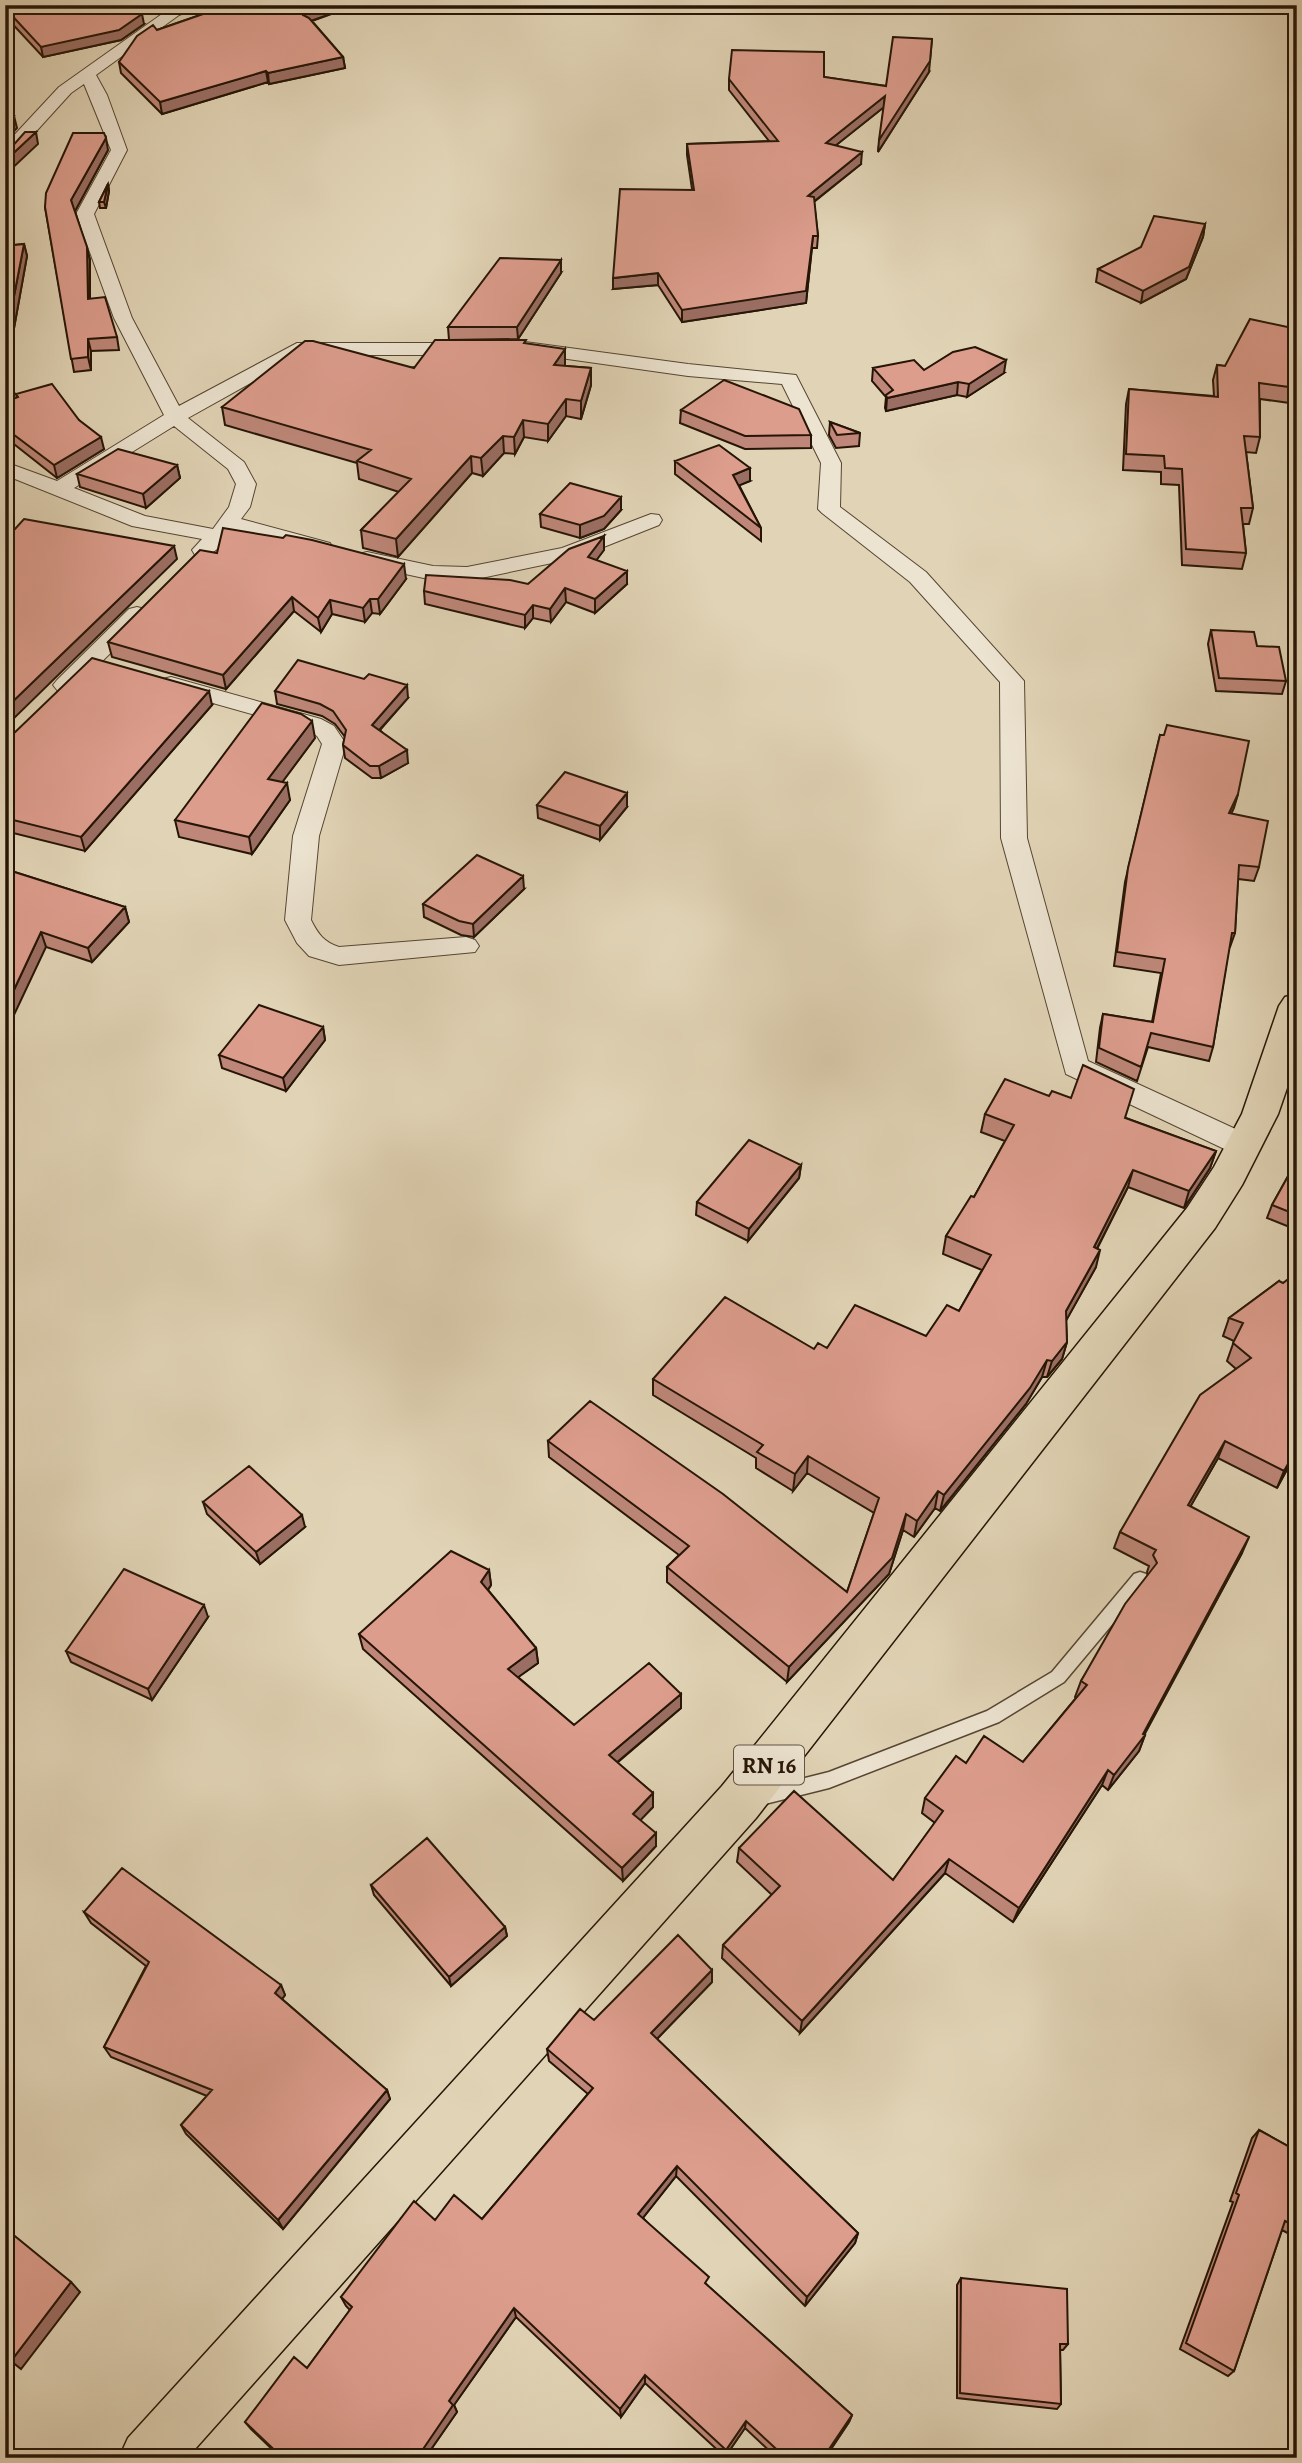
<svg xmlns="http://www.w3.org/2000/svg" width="1302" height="2463" font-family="Alegreya,serif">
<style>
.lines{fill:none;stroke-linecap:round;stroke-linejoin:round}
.lane-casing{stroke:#554532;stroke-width:3}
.street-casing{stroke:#554532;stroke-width:2}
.primary-casing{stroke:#261506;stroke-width:3}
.lane{fill:#ece3d0;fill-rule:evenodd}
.street{fill:#ece3d0;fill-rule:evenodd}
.primary{fill:#e1d4b6;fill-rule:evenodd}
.wall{fill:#be8779;stroke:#261506;stroke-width:2}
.shaded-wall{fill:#9b6e63;stroke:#261506;stroke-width:2}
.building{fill:#dd9d8d;stroke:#261506;stroke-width:2}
.labels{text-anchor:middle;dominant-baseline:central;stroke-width:6;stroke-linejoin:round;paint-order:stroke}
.shield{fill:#ece3d0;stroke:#615343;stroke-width:2}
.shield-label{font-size:23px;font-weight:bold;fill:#261506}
</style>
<rect width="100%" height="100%" fill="#e1d4b6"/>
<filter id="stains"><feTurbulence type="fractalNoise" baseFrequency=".00286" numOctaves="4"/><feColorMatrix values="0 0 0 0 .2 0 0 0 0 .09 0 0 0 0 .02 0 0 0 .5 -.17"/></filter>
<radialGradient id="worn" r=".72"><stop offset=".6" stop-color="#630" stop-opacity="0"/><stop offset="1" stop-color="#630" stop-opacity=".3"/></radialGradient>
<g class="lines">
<defs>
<path id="lane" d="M1140 1572 1146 1574 1148 1579 1146 1584 1064 1682 999 1722 829 1788 757 1806 751 1804 748 1798 751 1792 757 1790 829 1772 987 1711 1052 1672 1134 1574Z"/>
<path id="street" d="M180 5H204L179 15 96 75 107 95 127 150 94 214 132 318 179 406 297 343H468L478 349 468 355H301L188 418 244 462 256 484 250 507 241 519 330 543 333 548 330 553 322 554 233 530C224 543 213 559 195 555L192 550 202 539 132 526 5 475V462L57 481 164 415 114 318 76 214 111 150 84 84 71 93 11 159 5 160V145L59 87 169 9ZM174 426 228 469 236 484 229 507 213 529 145 516 74 488Z
M525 342 688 364 796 375 841 463 840 507 926 572 1024 681 1027 838 1088 1061 1255 1138 1259 1146 1255 1154 1245 1157 1235 1154 1066 1074 1001 838 1000 682 910 582 822 513 818 509 821 463 782 384 688 376 518 352 515 348Z
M651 514 659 515 662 520 659 525 576 558 467 581 433 580 359 564 356 559 359 554 367 552 433 566 467 567 562 548Z
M137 607 145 609 148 614 145 619 73 690H57L53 685 57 680 129 609Z
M171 677 321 719 334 726 346 744 319 836 311 920C318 934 324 942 339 947L466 937 475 940 479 946 475 952 339 965 309 956 297 943 285 920 293 836 322 744 317 736 305 729 163 689 159 684 163 679Z"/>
<path id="primary" d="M1297 994V1059L1278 1114 1242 1185 1215 1228 756 1818 187 2458H119L128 2438 722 1786 1187 1208 1214 1167 1242 1114 1279 1006 1285 997Z"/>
</defs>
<!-- lane casing -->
<use href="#lane" class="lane-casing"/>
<!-- street casing -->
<use href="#street" class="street-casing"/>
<!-- primary casing -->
<use href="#primary" class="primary-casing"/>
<!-- lane -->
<use href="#lane" class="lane"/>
<!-- street -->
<use href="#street" class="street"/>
<!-- primary -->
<use href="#primary" class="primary"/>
</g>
<!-- wall -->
<path class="wall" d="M5 5 144 24 121 40 43 57 6 17Z
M229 5H356L312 21 343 57 345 68 269 84 268 82 162 114 121 73 119 62 157 30Z
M929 72 878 152 884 107 836 145 861 164 814 202 818 236 817 248H812L806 303 682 322 658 285 613 289 692 189 687 155V144L769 141 729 90V79L824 77 886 86Z
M108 150 75 211 90 260V298L117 337 119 350 91 351V370L74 372 45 207Z
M108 184 109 191 106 208H100L99 202Z
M1205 224 1203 237 1186 279 1141 303 1096 282 1098 269Z
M24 244 27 256 9 356H5V246Z
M561 273 518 339 449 340 448 327Z
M1297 329V404L1260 399V437L1256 453 1246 452 1253 508 1249 524H1243L1246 553 1242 569 1182 565 1179 485 1161 484V472L1123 470 1126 404 1129 389 1214 396 1213 380 1217 365 1225 366Z
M526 344 565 366 591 368V385L581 419 566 416 548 441 524 437 515 454 504 453 483 476 472 473 398 557 363 548 361 530 399 492 359 479 357 463 225 425 222 407Z
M873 368 924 370 1004 373 967 397 957 395 886 411 885 408 886 397 872 381Z
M16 394 79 420 104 449 57 478 5 437V402L17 398Z
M681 410 811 435V448L745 449 680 423Z
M830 422 860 433 859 446 836 448 829 435Z
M675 461 750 481 739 485 761 528V541L675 474Z
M177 465 180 478 146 508 80 487 77 474Z
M621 510 604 529 580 538 541 527 540 514Z
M604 550 596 560 627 584 595 613 566 602 551 622 533 618 525 628 425 604 424 591 528 584Z
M217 553 406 579 380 614 372 613 365 622 332 614 321 632 294 611 226 689 112 657 108 642Z
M1211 630 1257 646 1286 681 1282 694 1216 691 1208 644Z
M275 691 408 698 380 730 408 763 381 778H372L345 758 343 745 345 737 335 724 322 716 277 704Z
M212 705 85 851 5 831V738Z
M1160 735 1238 794 1231 814 1259 867 1254 881 1238 879 1235 933 1230 947H1229L1213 1047 1209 1061 1148 1047 1137 1081 1096 1062 1100 1028 1103 1014 1152 1022 1161 973 1114 966 1125 882Z
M315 738 282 782 290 800 252 854 179 837 175 820Z
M537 805 627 807 600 840 538 818Z
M5 869 125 907 129 922 92 962 46 947Z
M524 889 474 937 461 935 424 917 423 904Z
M323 1027 325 1040 286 1091 222 1068 219 1055Z
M1049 1096 1126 1118 1216 1151 1210 1168 1184 1208 1128 1187 1097 1249 1096 1267 1066 1320 1067 1342 1062 1359 1047 1377H1042L1026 1404 940 1511 935 1508 914 1537 903 1530 889 1574 787 1682 667 1582V1567L679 1555 549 1457 548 1441 847 1592 874 1513 807 1473 793 1491 756 1468V1458L653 1395V1379L814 1349 926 1336 959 1311 982 1270 943 1254 946 1236 974 1197 1005 1141 981 1132 985 1114Z
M1297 1160V1230L1267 1218 1272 1205Z
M801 1165 799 1178 748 1241 696 1215 697 1202Z
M1279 1281 1297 1451 1277 1488 1218 1458 1190 1507 1242 1553 1144 1734 1145 1735 1139 1751 1108 1790 1102 1785 1013 1922 945 1873 800 2033 722 1958 723 1945 772 1895 737 1862 739 1848 893 1880 935 1823 922 1813 925 1798 966 1763 1023 1762 1076 1698 1075 1697 1081 1681 1148 1575 1147 1572 1149 1566 1114 1548 1120 1532 1236 1369 1227 1361 1234 1341 1223 1336 1229 1318Z
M203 1502 305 1527 260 1564 207 1514Z
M489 1570 491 1585 488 1590 536 1648 538 1663 518 1677 574 1725 681 1694V1708L617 1763 653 1793V1807L640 1820 656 1846 623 1881 363 1649 359 1634Z
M208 1617 152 1700 71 1662 66 1651Z
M371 1885 505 1927 507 1936 451 1986 374 1895Z
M84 1912 281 1985 285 1995 282 1999 387 2090 390 2099 283 2229 186 2134 181 2125 207 2096 111 2057 104 2047 146 1966 91 1923Z
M712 1982 657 2039 858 2233 855 2243 805 2306 676 2176 643 2218 708 2286 852 2415 849 2422 825 2458H777L745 2428 725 2457 645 2383 621 2417 516 2317 454 2405 457 2412 425 2458H281L251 2429 245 2422 307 2368 350 2310 346 2306 341 2297 435 2220 482 2219 588 2094 549 2061 547 2049 594 2020Z
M1259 2130 1297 2151V2238L1282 2230 1234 2371 1228 2376 1180 2349 1233 2202 1230 2201 1252 2138Z
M961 2278 1068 2344 1063 2350H1060L1061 2404 1057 2409 957 2398V2285Z"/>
<!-- shaded-wall -->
<path class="shaded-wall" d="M323 5H356L305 23 304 12Z
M142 14 144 24 121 40 43 57 41 47Z
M932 39 929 72 878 152 879 140Z
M343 57 345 68 269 84 268 73Z
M266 71 268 82 162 114 160 102Z
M885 96 884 107 825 154 826 143Z
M14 116 17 128 5 141V126Z
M36 132 38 144 5 175V161Z
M106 138 108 150 74 213 71 200Z
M862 152 861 164 807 207 808 196Z
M108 184 109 191 106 208 104 202Z
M1205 224 1203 237 1186 279 1141 303 1143 291Z
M813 236 806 303 682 322V310Z
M24 244 27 256 9 356 5 343Z
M87 247 90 260V311L88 299Z
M561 260V273L518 339 517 327Z
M658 273V285L613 289V278Z
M88 339 91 351V370L88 357Z
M565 349V367L554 365Z
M1006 360 1004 373 967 397 969 384Z
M591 368V385L581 419V401Z
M958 382 957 395 886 411 887 398Z
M566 399V416L548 441V424Z
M523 420 524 437 515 454 514 437Z
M503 436 504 453 483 476 481 458Z
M101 437 104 449 57 478 54 465Z
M471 456 472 473 398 557 396 539Z
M177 465 180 478 146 508 143 494Z
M750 468V481L733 488V475Z
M621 497V510L604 529 580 538V525Z
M604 536V550L589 570 588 557Z
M174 546 177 559 5 727V709Z
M404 564 406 579 380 614 378 599Z
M627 571V584L595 613V599Z
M565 588 566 602 551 622 550 609Z
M292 597 294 611 226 689 223 675Z
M370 599 372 613 365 622 363 608Z
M330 600 332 614 321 632 318 618Z
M533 605V618L525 628V615Z
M407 685 408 698 373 737 372 725Z
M209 691 212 705 85 851 81 837Z
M312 721 315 738 272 796 268 779Z
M407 750 408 763 381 778 379 766Z
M287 783 290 800 252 854 249 837Z
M627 793V807L600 840V826Z
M1238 794 1234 808 1225 827 1229 813Z
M523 876 524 889 474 937 473 924Z
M125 907 129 922 92 962 88 948Z
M41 932 46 947 5 1034V1009Z
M323 1027 325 1040 286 1091 283 1078Z
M1216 1151 1210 1168 1184 1208 1189 1191Z
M801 1165 799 1178 748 1241 749 1229Z
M1133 1170 1128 1187 1089 1264 1094 1247Z
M1100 1250 1096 1267 1062 1328 1066 1311Z
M1067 1342 1062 1359 1047 1377 1052 1361Z
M1047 1360 1042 1377 1026 1404 940 1511 944 1495Z
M1225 1441 1218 1458 1181 1523 1188 1505Z
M1297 1448V1451L1277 1488 1284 1471Z
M808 1456 807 1473 793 1491 795 1474Z
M938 1491 935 1508 914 1537 917 1521Z
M906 1514 903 1530 889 1574 787 1682 789 1667Z
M302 1515 305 1527 260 1564 256 1552Z
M1249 1537 1242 1553 1141 1741 1145 1735 1139 1751 1108 1790 1114 1775 1143 1734Z
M489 1570 491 1585 483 1597 481 1582Z
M204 1605 208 1617 152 1700 148 1689Z
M536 1648 538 1663 510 1683 508 1669Z
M681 1694V1708L609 1769V1755Z
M1108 1770 1102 1785 1013 1922 1019 1908Z
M653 1793V1807L634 1827 633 1814Z
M656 1833V1846L623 1881 622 1868Z
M949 1859 945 1873 800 2033 802 2021Z
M505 1927 507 1936 451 1986 449 1977Z
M712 1970V1982L651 2045V2033Z
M281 1985 285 1995 279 2003 275 1993Z
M387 2090 390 2099 283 2229 278 2220Z
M677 2166 676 2176 638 2224V2214Z
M858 2233 855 2243 805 2306 807 2297Z
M71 2282 80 2292 21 2369 11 2361Z
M514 2308 516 2317 454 2405 457 2412 425 2458H417L449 2401Z
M645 2375V2383L621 2417 620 2409Z
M852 2415 849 2422 825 2458H823Z
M746 2421 745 2428 725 2457 726 2450Z
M315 2452 319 2458H311Z"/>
<!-- building -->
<path class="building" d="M5 5H135L142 14 119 30 41 47 5 8Z
M229 5H323L304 12 303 15 309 18 343 57 268 73 266 71 160 102 119 62 137 36 153 25 157 30Z
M893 37 932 39 930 61 879 140 885 96 826 143 862 152 808 196 814 197 818 236H813L806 291 682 310 658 273 613 278 620 189 694 190 687 144 778 141 729 79 732 50 824 52V77L886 86Z
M5 114 14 116 5 126Z
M25 132H36L5 161V149H10Z
M73 133H104L106 138 71 200 87 247 88 299 105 297 117 337 88 339V357L71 359 45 207 46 193Z
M108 184 104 202H99Z
M1154 216 1205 224 1189 267 1143 291 1098 269 1141 247Z
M24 244 5 343V246Z
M500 258 561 260 517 327H448Z
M1250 319 1297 329V388L1259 383 1260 437 1244 436 1253 508H1241L1246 553 1186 549 1182 469 1165 468 1164 456 1126 454 1129 389 1218 397 1217 365 1225 366Z
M435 340H526L524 343 565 349 554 365 591 368 581 401 566 399 548 424 523 420 514 437 503 436 481 458 471 456 396 539 361 530 411 479 357 461 371 450 222 407 305 341H313L414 368Z
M975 347 1006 360 969 384 958 382 887 398 886 395 893 390 873 368 914 360 924 370 953 352Z
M724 380 799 409 811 435 745 436 681 410Z
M52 384 79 420 101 437 54 465 5 428V402L18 397 16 394Z
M830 422 860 433 837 435Z
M719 445 750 468 733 475 761 528 675 461Z
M118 449 177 465 143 494 77 474Z
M570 483 621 497 604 516 580 525 540 514Z
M24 519 174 546 5 709V540Z
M223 528 283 538 286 535 312 540 404 564 378 599H370L363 608 330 600 318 618 292 597 223 675 108 642 200 550 217 553Z
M604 536 588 557 627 571 595 599 565 588 550 609 533 605 525 615 424 591 426 575 510 580 528 584 569 549Z
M1211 630 1254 632 1257 646 1279 647 1286 681 1219 678Z
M92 658 209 691 81 837 5 818V738H9Z
M298 660 364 679 369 674 407 685 372 725 407 750 379 766H370L343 745 346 730 333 711 320 704 275 691Z
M262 703 301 714 312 721 268 779 287 783 249 837 175 820Z
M1167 725 1249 741 1238 794 1229 813 1268 821 1259 867 1239 865 1235 933H1232L1213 1047 1151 1033 1141 1067 1099 1048 1103 1014 1153 1022 1165 959 1117 952 1128 868 1160 735H1164Z
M565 772 627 793 600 826 537 805Z
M477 855 523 876 473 924 459 921 423 904Z
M5 869 125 907 88 948 41 932 5 1009Z
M259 1005 323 1027 283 1078 219 1055Z
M1083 1065 1134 1089 1125 1118 1216 1151 1189 1191 1133 1170 1094 1247 1100 1250 1066 1311 1067 1342 1052 1361 1047 1360 1030 1388 944 1495 938 1491 917 1521 906 1514 892 1558 789 1667 667 1567 689 1546 548 1441 590 1401 723 1494 847 1592 879 1498 808 1456 795 1474 757 1452 763 1445 653 1379 725 1297 814 1349 818 1343 827 1348 855 1305 926 1336 947 1305 959 1311 991 1255 946 1236 971 1196 974 1197 1014 1125 985 1114 1005 1079 1049 1096 1052 1091 1071 1098Z
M749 1140 801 1165 749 1229 697 1202Z
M1297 1160V1215L1272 1205Z
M1296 1273 1297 1448 1284 1471 1225 1441 1188 1505 1249 1537 1143 1734 1145 1735 1114 1775 1108 1770 1019 1908 949 1859 802 2021 723 1945 780 1886 739 1848 794 1791 893 1880 943 1811 925 1798 956 1756 966 1763 984 1736 1023 1762 1087 1685 1081 1681 1125 1604 1157 1563 1153 1555 1156 1550 1120 1532 1200 1395 1251 1358 1233 1343 1243 1323 1229 1318 1279 1281 1283 1283Z
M249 1466 302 1515 256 1552 203 1502Z
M451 1551 489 1570 481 1582 536 1648 508 1669 574 1725 649 1663 681 1694 609 1755 653 1793 633 1814 656 1833 622 1868 359 1634Z
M124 1569 204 1605 148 1689 66 1651Z
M427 1838 505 1927 449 1977 371 1885Z
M122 1868 281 1985 275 1993 387 2090 278 2220 181 2125 212 2090 104 2047 149 1962 84 1912Z
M678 1935 712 1970 651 2033 858 2233 807 2297 677 2166 638 2214 709 2277 705 2283 852 2415 823 2458H786L746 2421 726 2450 645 2375 620 2409 514 2308 449 2401 453 2405 417 2458H321L315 2452 311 2458H283L245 2422 294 2357 307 2368 352 2307 341 2297 414 2201 435 2220 454 2195 482 2219 593 2088 547 2049 580 2009 594 2020Z
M1259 2130 1297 2151V2227L1285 2221 1234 2371 1186 2343 1239 2195 1236 2193Z
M5 2228 71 2282 11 2361 5 2356Z
M961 2278 1067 2289 1068 2344H1060L1061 2404 960 2393Z"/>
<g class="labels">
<!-- shield labels -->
<rect class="shield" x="734" y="1745.5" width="70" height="39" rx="5"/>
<g class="shield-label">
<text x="769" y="1765">RN 16</text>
</g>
</g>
<!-- margin -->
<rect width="1302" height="2463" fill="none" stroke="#e1d4b6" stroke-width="28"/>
<rect x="7" y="7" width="1288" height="2449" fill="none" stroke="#261506" stroke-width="3.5"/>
<rect x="14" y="14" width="1274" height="2435" fill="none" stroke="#261506" stroke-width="2"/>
<rect width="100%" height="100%" filter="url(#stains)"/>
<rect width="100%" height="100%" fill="url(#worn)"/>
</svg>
